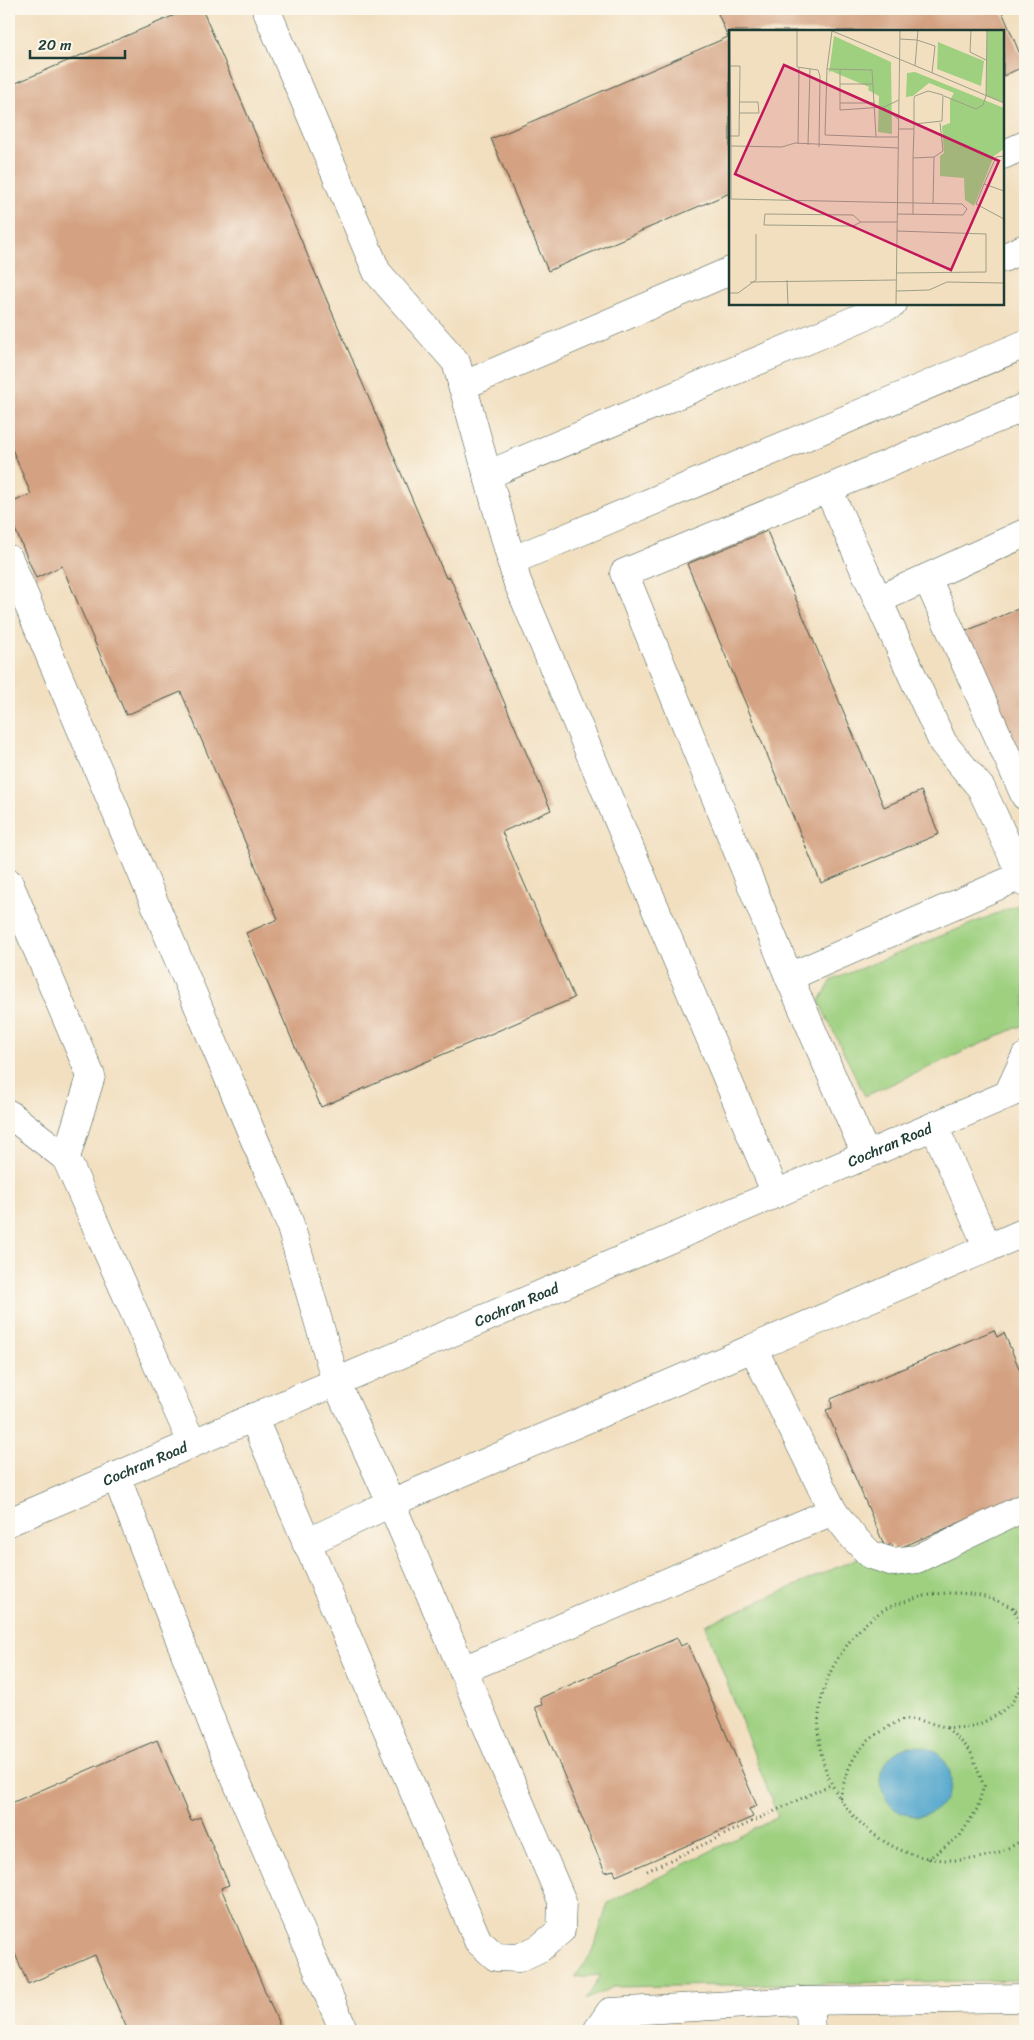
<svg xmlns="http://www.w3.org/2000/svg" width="1034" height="2040" font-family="Sriracha,sans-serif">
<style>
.green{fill:#9ed080;stroke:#5e865a}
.water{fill:#4fa5cc;stroke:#377180}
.building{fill:#d4a282}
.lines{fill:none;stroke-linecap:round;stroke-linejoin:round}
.minor-casing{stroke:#3f5549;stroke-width:29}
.path{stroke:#3f5549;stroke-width:3;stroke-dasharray:1 4;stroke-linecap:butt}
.minor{stroke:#fff;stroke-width:28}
.labels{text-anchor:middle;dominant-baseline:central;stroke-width:4;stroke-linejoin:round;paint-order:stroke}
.street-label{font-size:15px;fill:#1f3d34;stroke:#fbf7ec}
.inset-road{fill:none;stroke:#9e9e88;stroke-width:1}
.view{fill:#c2185b;fill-opacity:0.15;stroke:#c2185b;stroke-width:2.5}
.inset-edge{fill:none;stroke:#1f3d34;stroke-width:2.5}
</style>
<rect width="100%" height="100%" fill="#fbf7ec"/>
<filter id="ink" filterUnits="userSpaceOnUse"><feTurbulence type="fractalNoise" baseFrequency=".02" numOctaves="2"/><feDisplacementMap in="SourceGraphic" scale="10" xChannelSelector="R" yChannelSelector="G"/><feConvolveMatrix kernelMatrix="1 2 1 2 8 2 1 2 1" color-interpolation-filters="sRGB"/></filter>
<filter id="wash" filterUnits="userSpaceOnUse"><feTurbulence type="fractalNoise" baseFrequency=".0096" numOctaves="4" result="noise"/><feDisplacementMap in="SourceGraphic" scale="20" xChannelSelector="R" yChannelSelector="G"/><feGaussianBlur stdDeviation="1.12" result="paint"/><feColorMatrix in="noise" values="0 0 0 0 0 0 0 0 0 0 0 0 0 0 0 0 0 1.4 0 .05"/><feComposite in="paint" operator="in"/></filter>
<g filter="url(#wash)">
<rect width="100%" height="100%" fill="#f2dfc0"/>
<!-- green -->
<path class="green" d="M1025 902V1024L865 1096 819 1002 832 980Z
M1025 1521V1980L613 1987 586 2000 601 1975 575 1977 593 1951 608 1903 778 1817 705 1625 863 1556 902 1572Z"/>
<!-- water -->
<path class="water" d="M881 1781a35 35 0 1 1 70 0a35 35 0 1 1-70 0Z"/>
<g id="blocks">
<!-- building -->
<path class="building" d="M189 9H202L446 578 450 577 551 810 502 832 574 998 321 1107 246 933 278 919 181 692 126 715 62 566 36 578 9 515V504L31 494 9 442V86Z
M716 9H1001L1025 66 1003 76V31H730V193L548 271 491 139 728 37Z
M767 531 884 807 921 791 939 834 821 883 687 564Z
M1025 606V777L964 632Z
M994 1330 997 1337 1004 1333 1025 1382V1495L895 1550 892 1544 885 1547 826 1410 832 1408 831 1399Z
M677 1638 681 1646 687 1643 757 1806 749 1809 753 1817 616 1876 614 1870 605 1872 535 1707 542 1705 540 1698Z
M157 1740 191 1821 200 1817 229 1885 221 1888 282 2031H128L95 1955 28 1984 9 1940V1804Z"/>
</g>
</g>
<g filter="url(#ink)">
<use href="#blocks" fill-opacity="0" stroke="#3f5549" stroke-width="1"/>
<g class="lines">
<defs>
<g id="minor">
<path d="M266 9 377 272 456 362 517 581 776 1194"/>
<path d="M1003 155 1025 145"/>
<path d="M1003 258 1025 248"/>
<path d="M462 386 730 271"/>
<path d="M487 475 893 304"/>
<path d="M828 489 878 600"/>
<path d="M1025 533 878 600 943 743 981 788 1025 883"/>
<path d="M9 559 289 1221 336 1382 391 1503 562 1901 561 1930 540 1948 519 1958 496 1957 478 1941 253 1417"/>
<path d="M511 561 1025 344"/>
<path d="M927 578 1025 796"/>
<path d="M9 883 91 1076 66 1158"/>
<path d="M789 977 624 573 1025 407"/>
<path d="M1008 1094 1025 1057"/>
<path d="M9 1114 66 1158 192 1443"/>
<path d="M866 1155 789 977 1025 874"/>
<path d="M988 1248 1025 1232"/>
<path d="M116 1476 218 1738 344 2031"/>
<path d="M833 1511 853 1537 871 1555 893 1562 917 1559 1025 1507"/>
<path id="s1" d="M9 1522 1025 1087"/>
<path d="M306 1543 391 1503 753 1348"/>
<path d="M463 1670 833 1511 753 1348 988 1248 934 1126"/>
<path d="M802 2001 1025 1998"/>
<path d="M597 2031 610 2012 802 2001 810 2014 811 2031"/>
</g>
</defs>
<!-- minor casing -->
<use href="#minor" class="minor-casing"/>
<!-- path -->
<path class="path" d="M1013 1607 1025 1638
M1025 1616C994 1593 951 1587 914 1599 907 1601 899 1603 892 1606 873 1614 856 1631 845 1648 801 1707 813 1787 871 1832 893 1850 919 1859 947 1860 976 1861 1001 1855 1025 1838
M840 1798C848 1766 854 1747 884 1730 889 1727 895 1722 901 1720 915 1716 932 1725 946 1727 971 1731 995 1720 1012 1702 1017 1696 1021 1686 1025 1679
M928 1859 960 1836 977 1809 984 1786 970 1750 947 1728
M647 1871 830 1785"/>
<!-- minor -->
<use href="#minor" class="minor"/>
</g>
</g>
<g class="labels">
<!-- street labels -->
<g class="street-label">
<text stroke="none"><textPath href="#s1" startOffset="958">Cochran Road</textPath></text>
<text stroke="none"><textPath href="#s1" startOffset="552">Cochran Road</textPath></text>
<text stroke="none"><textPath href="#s1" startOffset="148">Cochran Road</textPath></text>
</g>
</g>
<!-- overview -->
<g transform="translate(729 30)">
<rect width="275" height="275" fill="#f2dfc0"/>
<path d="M258 0H275V73L257 66ZM105 6 162 32 163 104 149 102 150 66 139 60 140 57 102 41 100 43ZM209 12 255 31 252 56 208 39ZM186 42 275 78V119L265 126 245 176 236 170 235 148 211 146V126L215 123 213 96 221 93V70L225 63 200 53 184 66 177 67 178 43Z" fill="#9ed080"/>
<path class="inset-road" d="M1 0 2 116M68 0V37L89 40 91 46 90 117M101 0 275 73M242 0 241 22 257 30M103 1 98 39 143 40 147 107H169M171 9 188 10 206 16 203 43M186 36 189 0M98 39 96 105 147 107M111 40V80L155 77 170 70M111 54H143M215 66 247 79 254 75 257 66 258 0M111 73H146M155 78 169 89M10 83H30L29 72H10M169 99H185L184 128 205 127 204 174M185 99V68L186 66 199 61 214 65 213 91 185 94M1 106H10L11 36H1M69 114 70 38M79 115 81 39M205 127 214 121 211 93M255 154 267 127 275 126M275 161 255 154 247 174 275 189M168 184 234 185 238 179 233 174 2 169V116L53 117 66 113 169 118M184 185V128M132 192 124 196 35 195 36 184 124 185 132 192H168M167 243 257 242V204L168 201M58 250 59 275M21 252 167 250M167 261 200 260 218 252 275 253M0 263H9L27 250V204M167 275 171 0"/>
<path class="view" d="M55 35 270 131 222 240 6 144Z"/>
<rect width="275" height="275" class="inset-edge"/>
</g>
<!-- margin -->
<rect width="1034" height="2040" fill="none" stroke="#fbf7ec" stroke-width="30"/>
<!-- scale -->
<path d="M30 50v8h95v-8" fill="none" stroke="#1f3d34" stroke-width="2.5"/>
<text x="38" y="50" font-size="15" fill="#1f3d34" stroke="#fbf7ec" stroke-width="4" paint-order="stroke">20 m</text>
</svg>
